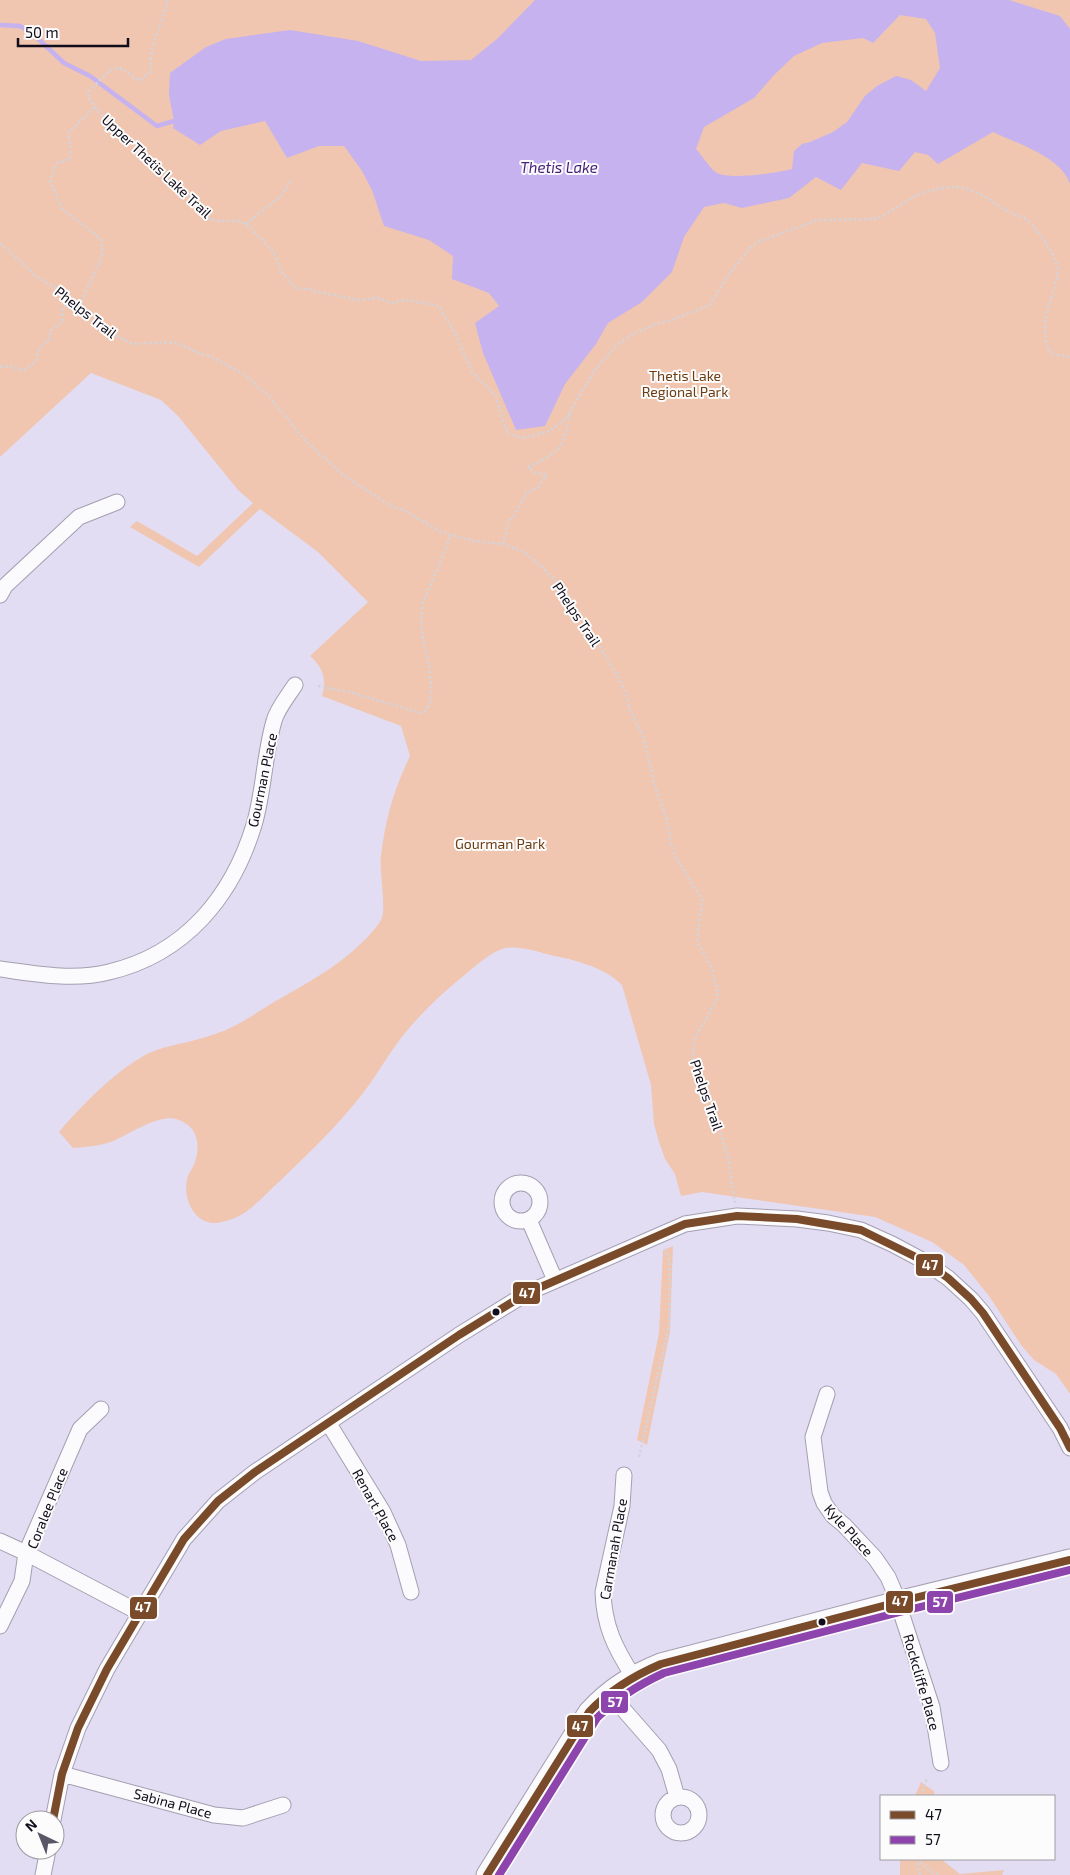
<svg xmlns="http://www.w3.org/2000/svg" width="1070" height="1875" font-family="'Exo 2',sans-serif">
<style>
.green{fill:#f0c6b1}
.water{fill:#c5b2ef;fill-rule:evenodd}
.lines{fill:none;stroke-linecap:round;stroke-linejoin:round}
.stream{stroke:#c5b2ef;stroke-width:4.5}
.street-casing{stroke:#a49fb0;stroke-width:17}
.secondary-casing{stroke:#a49fb0;stroke-width:23}
.path{stroke:#d5d3da;stroke-width:2.5;stroke-dasharray:2.5 2.5;stroke-linecap:butt}
.street{stroke:#fbfafd;stroke-width:15}
.secondary{stroke:#fbfafd;stroke-width:21}
.bus-1-casing{stroke:#fcfcfc;stroke-width:11}
.bus-2-casing{stroke:#fcfcfc;stroke-width:11}
.bus-1{stroke:#7a4b2a;stroke-width:8}
.bus-2{stroke:#8e44ad;stroke-width:8}
.bus-dot{fill:#120d1b;stroke:#fcfcfc;stroke-width:2}
.labels{text-anchor:middle;dominant-baseline:central;stroke-width:4;stroke-linejoin:round;paint-order:stroke}
.street-label{font-size:14px;fill:#120d1b;stroke:#fcfcfc}
.park-label{font-size:14px;fill:#6b3c11;stroke:#fcfcfc}
.water-label{font-size:15px;font-style:italic;fill:#461f79;stroke:#fcfcfc}
.line-badge{stroke:#fcfcfc;stroke-width:2}
.badge-label{font-size:14px;text-anchor:middle;font-weight:bold;fill:#fff}
</style>
<rect width="100%" height="100%" fill="#e3ddf4"/>
<!-- green -->
<path class="green" d="M0 0H1070V1394L1056 1374 1034 1360 1021 1345 989 1296 964 1265 932 1242 875 1217 702 1192 681 1196 675 1174 665 1159 659 1142 654 1124 651 1085 622 985C605 968 579 961 555 956 541 953 516 944 502 949 489 954 478 964 467 973 443 992 420 1014 401 1038 385 1059 373 1082 356 1102 333 1130 307 1155 281 1180 266 1193 249 1215 229 1220 225 1221 219 1223 214 1223 193 1223 183 1197 187 1180 188 1173 193 1168 195 1162 201 1143 197 1125 176 1119 158 1114 128 1135 111 1142 98 1146 86 1147 73 1148L59 1132C82 1105 117 1069 149 1053 170 1044 194 1042 215 1034 237 1027 254 1014 274 1002 309 982 345 963 372 932 375 928 379 924 381 920 387 910 379 872 381 856 385 820 394 789 410 756L401 726 322 696C327 680 323 667 310 656L368 602 318 552 260 509 199 567 130 527 137 521 197 556 253 503 238 490 178 416 161 400 91 373 0 457Z
M673 1246 670 1332 647 1445 637 1440 659 1333 663 1250Z
M921 1782 935 1792 933 1796H915Z
M900 1859H941L960 1874 1004 1870 1002 1875H900Z"/>
<!-- water -->
<path class="water" d="M535 0H1009L1060 16 1070 29V184C1062 157 1016 143 993 132L938 164 928 155 915 152 899 171 862 163 841 190 816 177 789 198 742 208 724 203 704 207 684 237 672 272 642 302 608 323 596 344 565 384 545 426 516 430 483 353 475 323 499 306 489 293 452 279 453 256 429 240 384 226 372 190 362 171 344 146H319L287 158 265 121 221 131 200 145 173 128 174 121 169 95 170 73 206 47 226 39 290 30 358 41 421 61 471 60 497 39ZM900 15 926 19 935 33 940 68 926 91 911 80 896 76 877 86 865 96 847 122 833 132 810 142 802 144 794 151 792 169C777 173 731 180 717 173 711 170 701 154 696 149L704 127 754 98 774 75 794 56 822 43 863 38 873 43Z"/>
<g class="lines">
<!-- stream -->
<path class="stream" d="M0 25 20 26 33 34 64 63 90 76 157 126 174 121"/>
<defs>
<path id="street" d="M0 595 5 586 79 517 117 502
M0 969C36 974 74 981 109 972 185 954 232 897 254 825 264 792 264 755 274 721 277 709 288 696 295 685
M502 1202a19 19 0 1 1 38 0a19 19 0 1 1-38 0Z
M529 1220 555 1280
M827 1394 813 1437 820 1492 824 1503 833 1516 844 1525 875 1558 888 1577 894 1591 932 1707 941 1763
M101 1409 80 1429 26 1553 140 1613
M329 1424 383 1512 398 1545 411 1592
M624 1475 622 1506 603 1592C604 1626 615 1648 633 1676
M0 1541 26 1553 22 1581 0 1626
M609 1693 659 1750 669 1769 677 1797
M62 1774 214 1815 243 1818 283 1805
M663 1815a18 18 0 1 1 36 0a18 18 0 1 1-36 0Z
M53 1820 62 1774 78 1728 107 1669 184 1539 218 1501 255 1472 459 1335 527 1293 685 1224 737 1216 797 1219 828 1223 861 1230 892 1244 922 1260 948 1278 971 1299 983 1313 1060 1428 1070 1448
M43 1875 48 1850"/>
<path id="secondary" d="M487 1875 589 1712C611 1688 632 1676 661 1664L898 1602 1070 1560"/>
</defs>
<!-- street casing -->
<use href="#street" class="street-casing"/>
<!-- secondary casing -->
<use href="#secondary" class="secondary-casing"/>
<!-- path -->
<path class="path" d="M168 0 151 52V71L141 80 134 78 122 68 110 70 88 92V97L108 124 115 131 134 143 185 190 210 220 220 221H239L246 224 273 251 280 269 295 288 309 289 318 292 359 300 378 298 392 303 405 300 436 305 440 308 456 335 472 372 496 396 504 425 509 434 523 438 547 432 558 425 567 417 594 371 617 345 632 335 652 325 672 320 710 305 726 278 750 248 760 241 818 220 875 219C894 212 909 196 929 191 940 188 956 185 967 189 985 194 998 207 1014 214 1019 217 1024 217 1028 221 1038 229 1059 259 1058 273 1058 277 1055 283 1054 288 1048 308 1038 335 1052 354L1070 357
M246 224 282 195 291 181
M0 243 36 276 64 293 71 302 95 316 113 334 133 344 168 342 179 344 201 354 212 357 245 375 269 396 304 439 341 473 358 485 393 507 404 510 441 532 474 541 503 544 524 552 540 565 565 590 619 678 627 697 630 710 643 737 656 790 667 819 671 843 675 856 702 900 697 941 711 966 718 993 716 1001 695 1038 693 1047V1062L700 1082 711 1103 728 1158 735 1203
M79 306 101 259C103 252 103 245 100 238L62 209 50 180 57 163 70 159 71 149 68 134 70 131 95 107
M0 367 10 366 20 370H24L36 361 39 350 49 339 51 330 62 322 63 307 71 302
M528 467C560 452 564 448 570 414
M503 544 509 521 515 515 526 493 538 488 546 475 536 473 528 467
M318 686 353 693 421 713C442 706 424 648 422 631 421 621 421 613 423 603L451 535
M639 1457 669 1326 670 1263 665 1248
M921 1796 927 1778
M916 1859 930 1871 938 1875
M917 1863 920 1875"/>
<!-- street -->
<use href="#street" class="street"/>
<!-- secondary -->
<use href="#secondary" class="secondary"/>
<defs>
<path id="bus-1" d="M53 1820 62 1774 78 1728 107 1669 184 1539 218 1501 255 1472 459 1335 527 1293 685 1224 737 1216 797 1219 861 1230 922 1260 948 1278 971 1299 983 1313 1060 1428 1070 1448
M487 1875 589 1712C610 1690 633 1676 661 1664L898 1602 1070 1560"/>
<path id="bus-2" d="M499 1875 597 1718C617 1698 638 1685 664 1673L900 1612 1070 1570"/>
</defs>
<!-- bus-1 casing -->
<use href="#bus-1" class="bus-1-casing"/>
<!-- bus-2 casing -->
<use href="#bus-2" class="bus-2-casing"/>
<!-- bus-1 -->
<use href="#bus-1" class="bus-1"/>
<!-- bus-2 -->
<use href="#bus-2" class="bus-2"/>
</g>
<!-- markers -->
<g class="bus-dot">
<circle cx="496" cy="1312" r="4.5"/>
<circle cx="822" cy="1622" r="4.5"/>
</g>
<g class="labels">
<!-- street labels -->
<g class="street-label">
<text transform="translate(157 166) rotate(43)">Upper Thetis Lake Trail</text>
<text transform="translate(86 312) rotate(38)">Phelps Trail</text>
<text transform="translate(577 614) rotate(56)">Phelps Trail</text>
<text transform="translate(262 780) rotate(-78)">Gourman Place</text>
<text transform="translate(707 1095) rotate(71)">Phelps Trail</text>
<text transform="translate(376 1505) rotate(61)">Renart Place</text>
<text transform="translate(47 1508) rotate(-68)">Coralee Place</text>
<text transform="translate(849 1530) rotate(48)">Kyle Place</text>
<text transform="translate(613 1549) rotate(-80)">Carmanah Place</text>
<text transform="translate(922 1682) rotate(74)">Rockcliffe Place</text>
<text transform="translate(173 1803) rotate(15)">Sabina Place</text>
</g>
<!-- park labels -->
<g class="park-label">
<text x="685" y="375">Thetis Lake<tspan x="685" dy="16">Regional Park</tspan></text>
<text x="500" y="843">Gourman Park</text>
</g>
<!-- water labels -->
<g class="water-label">
<text x="559" y="167">Thetis Lake</text>
</g>
</g>
<g class="line-badge">
<rect x="915" y="1253" width="29" height="24" rx="5" fill="#7a4b2a"/>
<rect x="512" y="1281" width="29" height="24" rx="5" fill="#7a4b2a"/>
<rect x="885" y="1590" width="29" height="24" rx="5" fill="#7a4b2a"/>
<rect x="926" y="1590" width="28" height="24" rx="5" fill="#8e44ad"/>
<rect x="129" y="1596" width="29" height="24" rx="5" fill="#7a4b2a"/>
<rect x="600" y="1690" width="29" height="24" rx="5" fill="#8e44ad"/>
<rect x="566" y="1714" width="28" height="24" rx="5" fill="#7a4b2a"/>
</g>
<g class="badge-label">
<text x="930" y="1270">47</text>
<text x="527" y="1298">47</text>
<text x="900" y="1606">47</text>
<text x="940" y="1607">57</text>
<text x="143" y="1612">47</text>
<text x="615" y="1707">57</text>
<text x="580" y="1731">47</text>
</g>
<!-- legend -->
<rect x="880" y="1795" width="175" height="65" fill="#fcfcfc" stroke="#9e9ca2"/>
<rect x="890" y="1811" width="25" height="8" fill="#7a4b2a" stroke="#9e9ca2"/>
<text x="925" y="1820" font-size="15" fill="#120d1b">47</text>
<rect x="890" y="1836" width="25" height="8" fill="#8e44ad" stroke="#9e9ca2"/>
<text x="925" y="1845" font-size="15" fill="#120d1b">57</text>
<!-- north arrow -->
<g transform="translate(40 1835) rotate(317)"><circle r="24" fill="#fcfcfc" stroke="#9e9ca2"/>
<path d="M0-4L9 19L0 12L-9 19Z" fill="#5b5667"/>
<text y="-8" font-size="14" font-weight="bold" text-anchor="middle" fill="#120d1b">N</text>
</g>
<!-- scale -->
<path d="M18 38v8h110v-8" fill="none" stroke="#120d1b" stroke-width="2.5"/>
<text x="25" y="38" font-size="15" fill="#120d1b" stroke="#fcfcfc" stroke-width="4" paint-order="stroke">50 m</text>
</svg>
